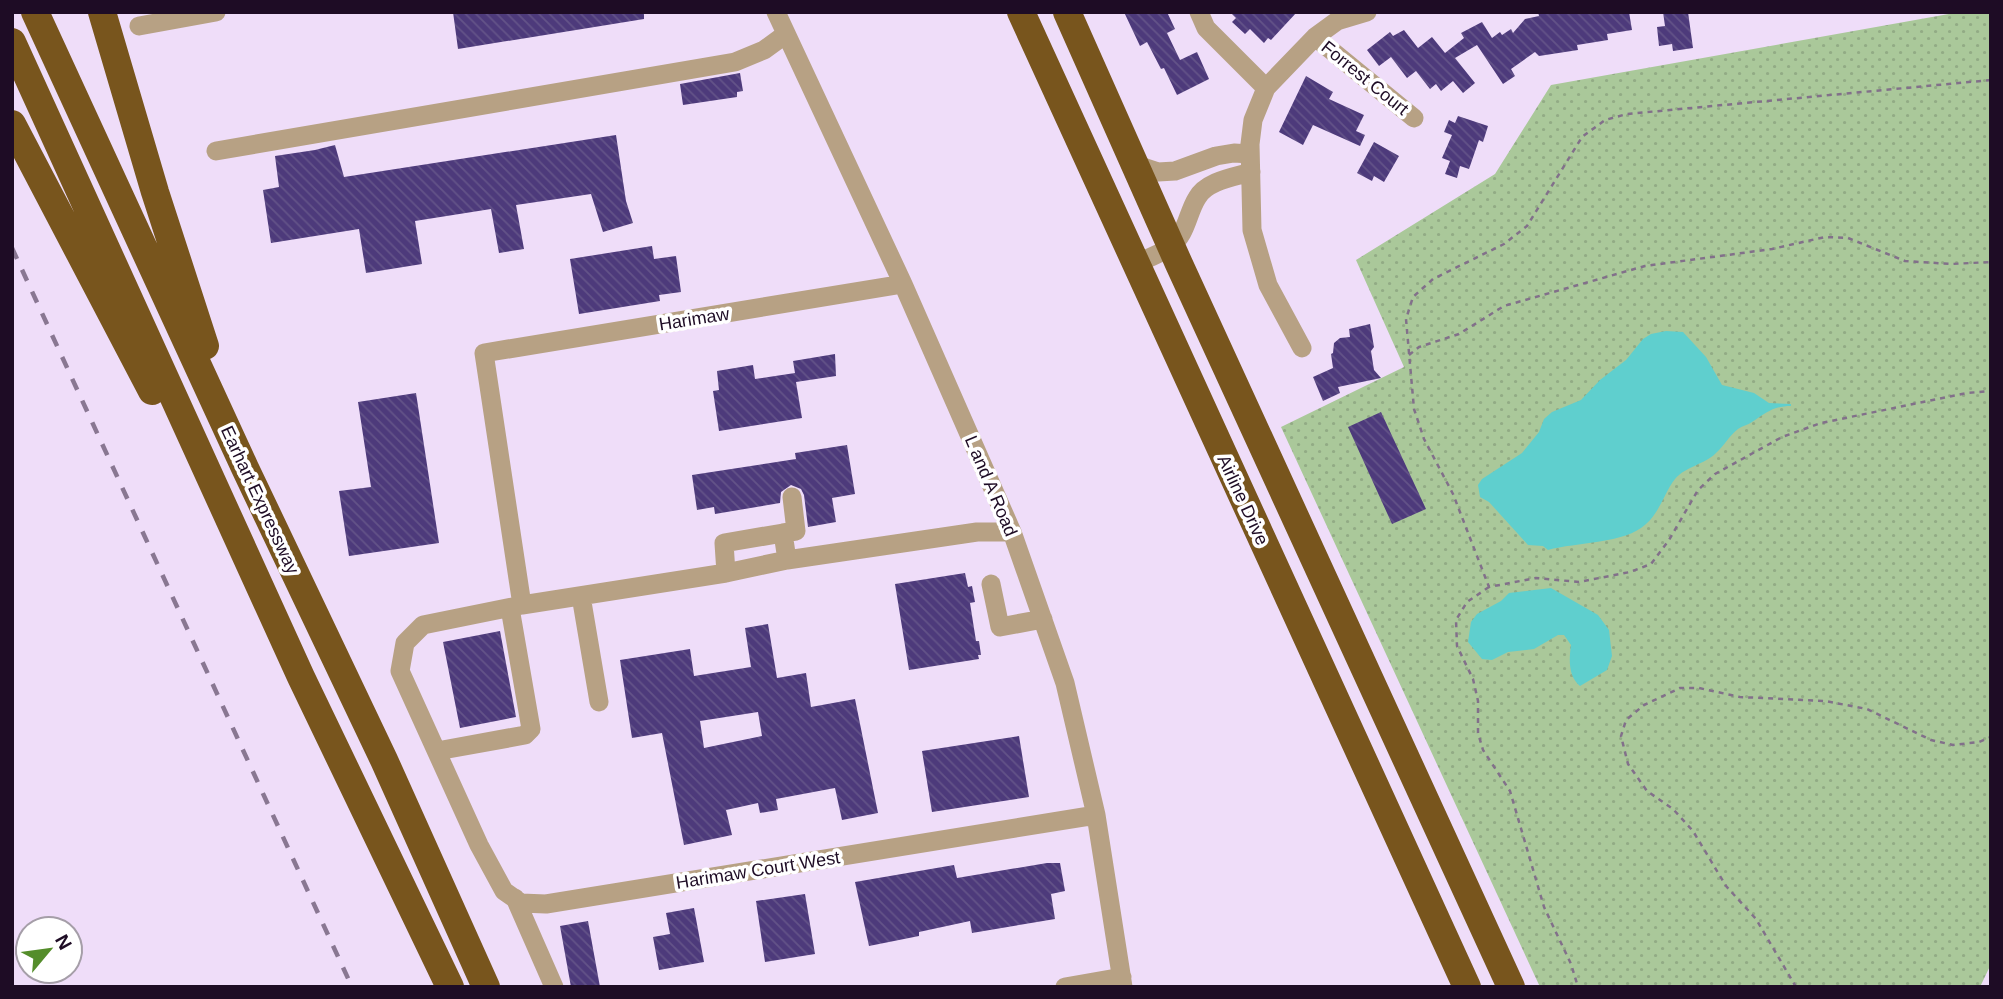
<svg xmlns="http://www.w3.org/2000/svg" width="2003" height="999" font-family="Helvetica,sans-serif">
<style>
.grass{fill:url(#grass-dots)}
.water{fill:#5fcfce}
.building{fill:url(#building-back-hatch);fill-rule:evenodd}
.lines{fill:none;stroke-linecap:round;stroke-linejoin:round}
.path{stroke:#82708a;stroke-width:2.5;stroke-dasharray:5 5;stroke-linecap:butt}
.minor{stroke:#b7a184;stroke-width:19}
.highway{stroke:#78551d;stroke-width:28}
.rail{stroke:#897792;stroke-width:4.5;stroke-dasharray:12 12;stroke-linecap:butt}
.labels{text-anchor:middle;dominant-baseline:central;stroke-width:7;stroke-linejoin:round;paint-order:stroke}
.street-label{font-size:18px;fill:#1e0c25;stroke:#fff}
</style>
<defs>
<pattern id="grass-dots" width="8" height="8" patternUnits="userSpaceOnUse" patternTransform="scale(1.75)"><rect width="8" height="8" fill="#aac89a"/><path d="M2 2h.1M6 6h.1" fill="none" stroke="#92ab85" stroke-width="1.8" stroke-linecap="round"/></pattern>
<pattern id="building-back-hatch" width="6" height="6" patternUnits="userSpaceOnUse" patternTransform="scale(1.75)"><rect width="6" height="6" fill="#4d3a7b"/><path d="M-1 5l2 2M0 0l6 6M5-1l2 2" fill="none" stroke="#635388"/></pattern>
</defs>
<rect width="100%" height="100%" fill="#efddf9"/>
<!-- grass -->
<path class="grass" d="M1960 12H1991V964L1980 987H1540L1281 427 1404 367 1356 260 1495 174 1551 85Z"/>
<!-- water -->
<path class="water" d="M1666 331 1683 332 1706 357 1722 385 1754 393 1769 403 1791 404V406C1773 406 1766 413 1752 422 1748 425 1742 426 1738 429 1729 436 1724 446 1716 453 1704 465 1686 466 1675 479 1664 493 1660 512 1646 524 1625 544 1576 542 1548 550L1543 546 1528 545 1489 502 1480 497 1478 485 1482 479 1522 453 1539 432 1544 419 1552 412 1581 400 1600 380 1626 360 1643 339 1651 334Z
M1551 588 1598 615 1609 630 1612 656 1607 670 1580 686C1568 676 1569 659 1571 645L1564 635H1558L1534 649 1508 652 1492 660 1482 659 1468 642 1471 622 1477 614 1501 601 1509 593Z"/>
<!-- building -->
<path class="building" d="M453 12H644V19L458 49Z
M1124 12H1167L1175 29 1167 33 1180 60 1197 52 1209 79 1177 95 1164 68 1161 69 1147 42 1140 46Z
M1230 12H1297L1271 40 1268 38 1264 43 1250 29 1245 34 1232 22 1236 18Z
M1538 12H1629L1632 30 1607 34 1608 40 1577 45 1578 50 1539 56 1535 52 1511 69 1515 76 1503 84 1477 45 1455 58 1475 83 1463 93 1453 81 1441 91 1436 84 1430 89 1416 71 1407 78 1391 57 1379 66 1367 50 1390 32 1393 36 1404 30 1418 48 1432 37 1445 53 1464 38 1461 33 1482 22 1492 38 1500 32 1502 35 1511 29 1513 33 1525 19 1539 16Z
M1663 12H1688L1693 48 1673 51 1672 44 1659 46 1657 27 1665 26Z
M740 73 743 91 737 92V97L683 105 680 84Z
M1306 76 1333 92 1329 99 1364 115 1356 131 1365 135 1360 146 1313 125 1303 145 1279 132Z
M1458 116 1488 126 1483 142 1479 140 1469 169 1460 166 1457 178 1445 174 1450 161 1442 158 1452 135 1444 132 1449 120 1455 123Z
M616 135 626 201 633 223 603 232 591 194 516 205 524 249 499 253 491 209 415 221 422 264 366 273 359 229 271 243 263 190 279 187 275 156 315 150 335 145 344 177Z
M1374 142 1399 156 1384 182 1374 176 1372 181 1357 173Z
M652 246 654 259 676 256 681 292 659 295 660 301 579 314 570 259Z
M1370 324 1374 347 1371 351 1374 370 1381 378 1338 387 1340 393 1323 401 1313 377 1333 368 1331 354 1333 353 1334 343 1340 338 1350 337 1349 329Z
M835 354 836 376 796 382 802 418 719 431 713 391 719 390 717 371 753 365 755 379 795 373 793 361Z
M416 393 439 543 349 556 339 491 371 487 358 402Z
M1381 412 1426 509 1392 524 1348 427Z
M847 445 855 494 832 498 836 522 808 527 804 495 801 489 791 485 781 492 780 503 715 514 714 507 697 510 692 475 796 459 795 453Z
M965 573 968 587 972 586 975 602 970 603 976 641H979L981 655H978L979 659 909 670 895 584Z
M768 624 777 678 806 673 811 707 855 699 878 813 842 820 835 788 776 799 778 810 760 813 758 803 726 810 732 835 684 845 662 733 632 738 620 660 690 649 694 676 751 667 745 628ZM758 712 762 736 704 748 700 721Z
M500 631 516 717 460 728 443 642Z
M1019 736 1029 797 932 812 922 751Z
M1047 863H1060L1065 891 1051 894 1055 919 972 933 970 921 919 932V936L869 946 855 882 954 865 957 878Z
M805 894 815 954 765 962 756 901Z
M694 908 704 962 659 970 653 937 670 934 666 913Z
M588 921 600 987H571L560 926Z"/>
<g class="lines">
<!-- path -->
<path class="path" d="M1991 80 1627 114 1605 120 1582 137 1527 226 1504 244 1433 279 1413 297 1406 319 1414 409 1424 439 1453 494 1489 587 1536 578 1579 582 1630 572 1651 564 1669 540 1698 490 1715 474 1782 437 1821 423 1967 393 1991 391
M1409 355 1419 347 1459 334 1504 306 1645 266 1772 249 1825 237 1848 238 1905 261 1951 264 1991 262
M1489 587 1467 602 1456 620 1457 646 1473 679 1478 701V733L1483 750 1510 791 1544 907 1571 964 1578 987
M1796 987 1756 919 1726 886 1693 831 1673 809 1647 791 1628 764 1621 736 1626 720 1644 705 1680 688H1699L1740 697 1825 701 1867 709 1931 740 1953 745 1979 742 1991 737"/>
<!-- minor -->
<path class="minor" d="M776 12 903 284 1012 532 1065 683 1096 815 1123 987
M1199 12 1206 28 1266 88
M139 26 216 12
M1315 37 1414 118
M216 151 735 62 764 50 786 34
M1134 164 1158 172 1175 171 1216 156 1234 153 1250 154
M1135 264C1146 259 1160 254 1170 247 1187 234 1187 214 1197 198 1206 181 1234 177 1251 172
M1302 348 1268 285 1252 230 1250 144 1253 120 1266 88 1315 37 1337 21 1367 12
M1012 532H977L787 560 726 573 522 605 423 625 405 643 400 671 479 845 504 891 521 903 546 904 1096 815
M783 533 796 531 792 497
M726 573 724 543 783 533 787 560
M991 584 1000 627 1043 619
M581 596 599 702
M522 605 484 353 903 284
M437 751 525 735 531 729 510 608
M515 898 554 987
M1065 987 1122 977"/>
<!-- highway -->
<path class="highway" d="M35 12 245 468 384 760 486 987
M102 12 155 192 205 346
M1021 12 1467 987
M1067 12 1179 264 1511 987
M12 42 301 677 450 987
M12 124 152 391"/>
<!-- rail -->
<path class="rail" d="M12 248 352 987"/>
</g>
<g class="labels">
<!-- street labels -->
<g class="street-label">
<text transform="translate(1365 78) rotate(39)">Forrest Court</text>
<text transform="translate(694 319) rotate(-9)">Harimaw</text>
<text transform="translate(991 486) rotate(67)">L and A Road</text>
<text transform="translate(260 500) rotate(65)">Earhart Expressway</text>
<text transform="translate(1243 500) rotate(65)">Airline Drive</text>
<text transform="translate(758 870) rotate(-9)">Harimaw Court West</text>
</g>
</g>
<!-- border -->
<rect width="2003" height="999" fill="none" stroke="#1e0c25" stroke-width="28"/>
<!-- north arrow -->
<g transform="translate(49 950) rotate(61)"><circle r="33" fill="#ffffff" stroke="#a59ea8" stroke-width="2"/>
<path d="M0-5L12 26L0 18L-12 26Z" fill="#548d2a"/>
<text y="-10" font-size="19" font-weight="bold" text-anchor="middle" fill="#1e0c25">N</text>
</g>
</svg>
